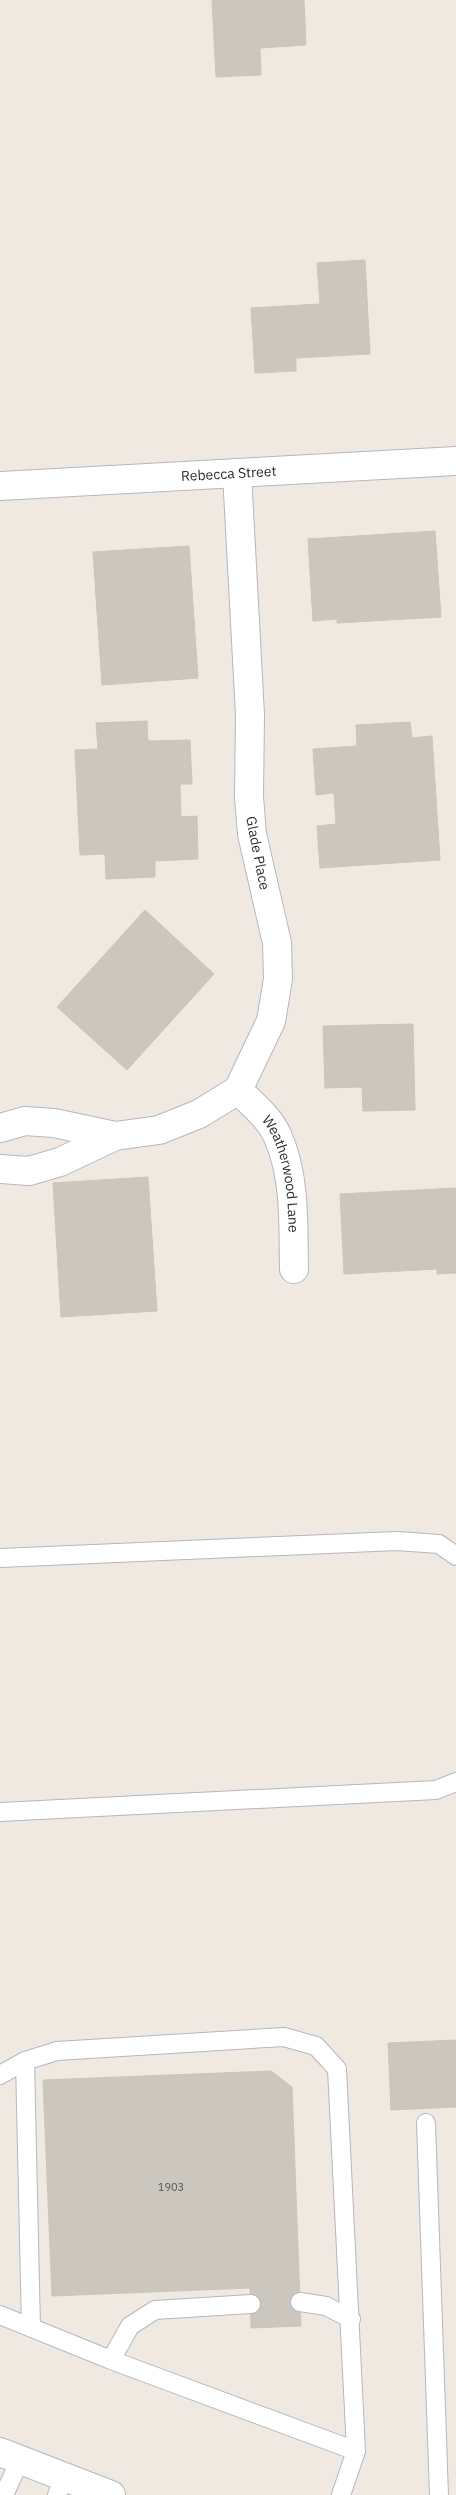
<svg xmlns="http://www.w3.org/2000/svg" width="456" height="2495" font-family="'IBM Plex Sans',sans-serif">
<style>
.building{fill:#cbc7bf;stroke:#cbc5ba}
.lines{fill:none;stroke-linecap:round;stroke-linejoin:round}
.lane-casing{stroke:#b4b7c1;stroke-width:20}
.street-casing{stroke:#b4b7c1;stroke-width:30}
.secondary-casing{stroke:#b4b7c1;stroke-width:30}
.lane{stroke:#fff;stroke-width:18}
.street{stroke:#fff;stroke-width:28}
.secondary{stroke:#fff;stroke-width:28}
.labels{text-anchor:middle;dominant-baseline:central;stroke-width:5;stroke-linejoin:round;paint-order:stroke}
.number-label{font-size:11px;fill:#555452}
.street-label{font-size:14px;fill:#2e2e2e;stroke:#fff}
</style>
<rect width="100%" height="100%" fill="#efe9e1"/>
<!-- building -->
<path class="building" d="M212 0H304L306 45 260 48 261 75 216 77Z
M365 260 370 354 296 358V371L255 373 251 308 320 304 317 263Z
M435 531 441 617 337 623V619L313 621 308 539Z
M189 546 198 678 102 685 93 552Z
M147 721 148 741 190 740 192 784H180L181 817 197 816 198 859 155 861V877L106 879 105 854 80 855 75 750 98 749 96 723Z
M410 722 412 738 432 736 440 860 320 868 317 826 336 824 334 793 316 795 313 749 357 746 356 725Z
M145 910 214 974 127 1070 57 1007Z
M413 1024 415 1110 363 1111 362 1087 325 1088 323 1026Z
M148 1177 157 1311 61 1317 53 1183Z
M456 1188V1273L437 1274V1269L344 1274 340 1194Z
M456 2040V2107L391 2110 388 2043Z
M271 2071 292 2087 301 2326 251 2328 250 2288 52 2296 43 2080Z"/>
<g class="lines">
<defs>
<path id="lane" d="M0 1558 397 1541 439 1544 456 1556
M0 1812 436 1790 456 1782
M25 2061 31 2328
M0 2075 25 2061 57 2051 284 2037 316 2046 337 2069 356 2451 341 2495
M426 2123 439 2495
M300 2302 326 2306 351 2319
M0 2315 111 2360 356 2451
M111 2360 130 2326 155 2310 251 2304
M4 2495 20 2460
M57 2495 64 2477"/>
<g id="street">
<path id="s1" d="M0 486 456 461"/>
<path id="s2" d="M238 1090C252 1104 270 1118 278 1137 296 1178 293 1226 294 1269"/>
<path d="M0 1128 25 1121 54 1123 115 1136"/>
<path d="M0 1169 29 1171 60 1162 115 1136 159 1130 199 1114 238 1090 271 1021 278 979 277 943 252 834 249 797 250 715 237 473"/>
</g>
<path id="secondary" d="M0 2452 111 2495"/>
</defs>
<!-- lane casing -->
<use href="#lane" class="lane-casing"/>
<!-- street casing -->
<use href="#street" class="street-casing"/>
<!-- secondary casing -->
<use href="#secondary" class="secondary-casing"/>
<!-- lane -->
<use href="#lane" class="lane"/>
<!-- street -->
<use href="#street" class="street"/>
<!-- secondary -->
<use href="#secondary" class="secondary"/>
</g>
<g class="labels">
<!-- number labels -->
<g class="number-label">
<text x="171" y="2187">1903</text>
</g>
<!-- street labels -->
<g class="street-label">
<text stroke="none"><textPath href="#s1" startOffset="229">Rebecca Street</textPath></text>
<text transform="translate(258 853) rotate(79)">Glade Place</text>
<text stroke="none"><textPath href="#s2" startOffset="99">Weatherwood Lane</textPath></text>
</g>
</g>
</svg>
